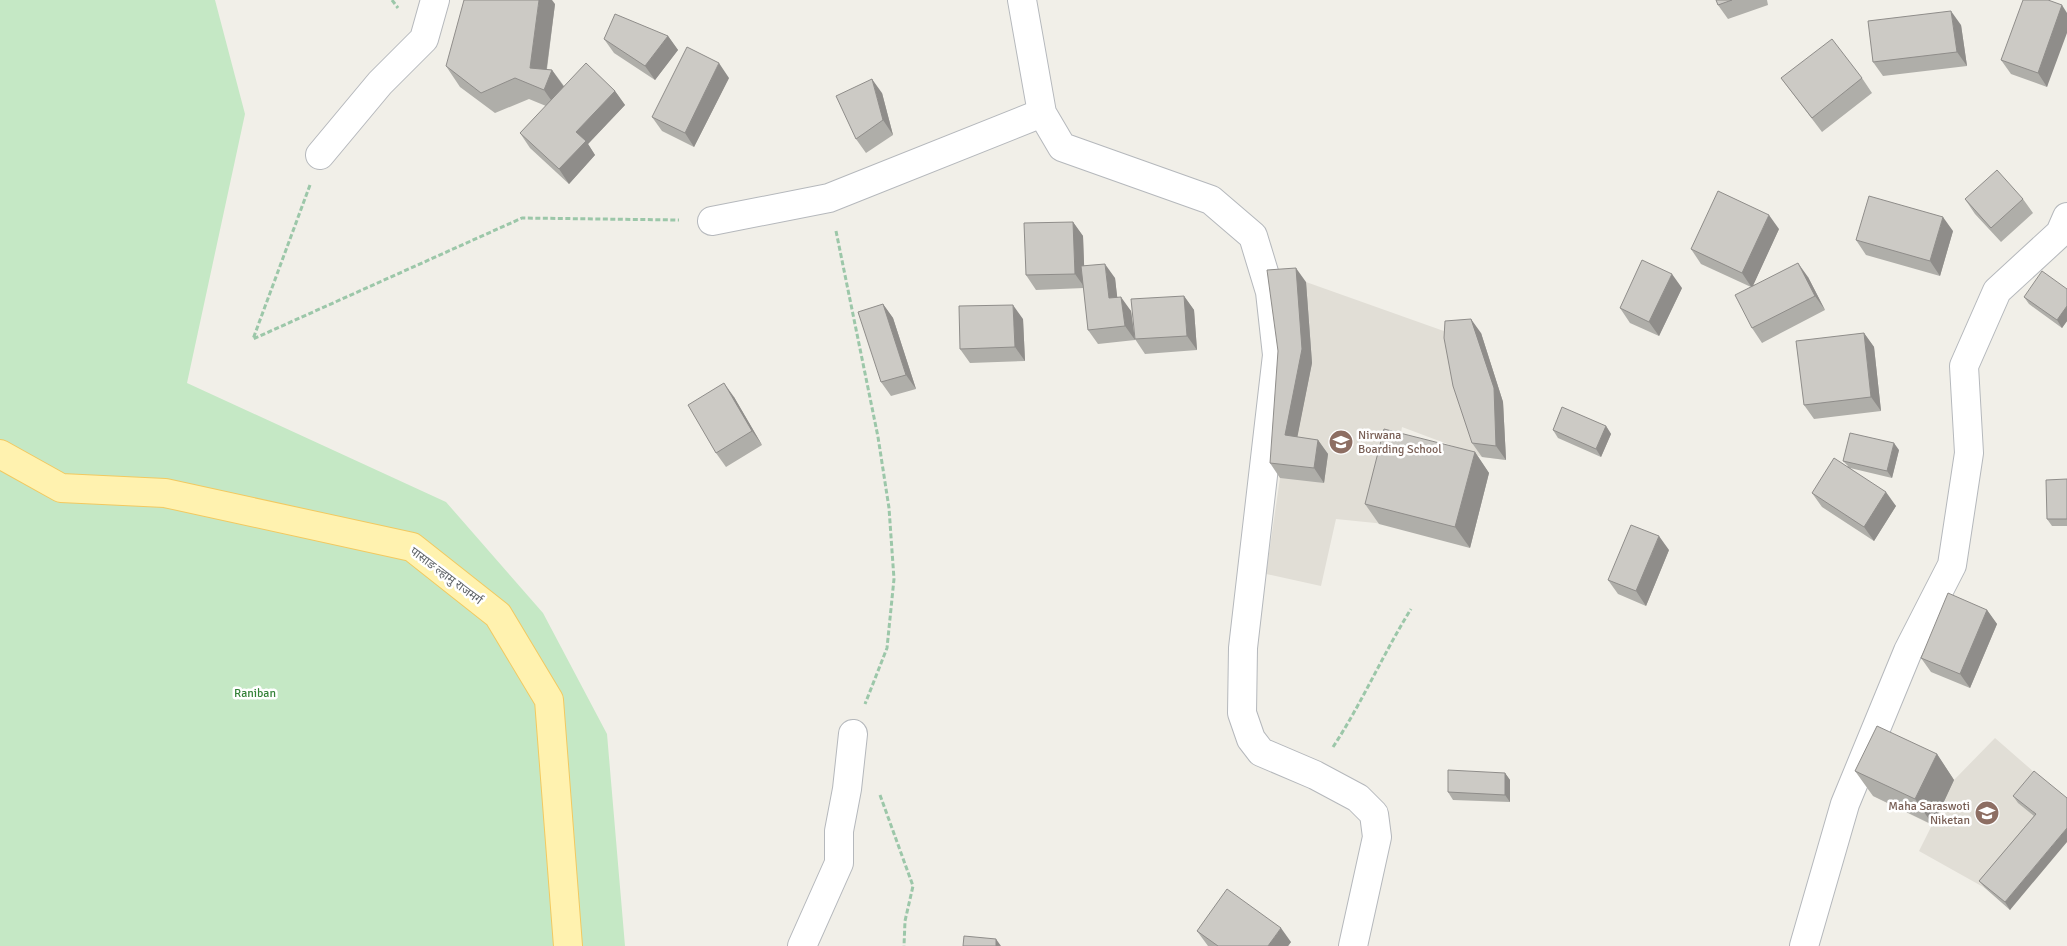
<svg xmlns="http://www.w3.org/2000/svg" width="2067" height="946" font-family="Signika,'Noto Sans Devanagari',sans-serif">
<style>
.education{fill:#e1ded6}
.green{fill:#c5e8c5}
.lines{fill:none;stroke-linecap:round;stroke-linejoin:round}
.minor-casing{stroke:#b5b8bc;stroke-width:30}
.major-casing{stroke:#f2c960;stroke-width:30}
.path{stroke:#9cc7a9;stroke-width:3;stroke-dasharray:5 2.5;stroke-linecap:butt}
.minor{stroke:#fff;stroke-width:28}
.major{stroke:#fff2af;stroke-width:28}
.wall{fill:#afaea9}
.shaded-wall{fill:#8f8d8a}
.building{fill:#cccac5;stroke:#8f8d8a}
.labels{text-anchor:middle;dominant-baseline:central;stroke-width:5;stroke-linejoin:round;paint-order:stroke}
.education-label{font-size:12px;fill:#785e54;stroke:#fff;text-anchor:start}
.street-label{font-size:12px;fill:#5f6368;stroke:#fff}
.park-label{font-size:12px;fill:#348238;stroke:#fff}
</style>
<rect width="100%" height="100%" fill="#f1efe8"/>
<!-- education -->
<path class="education" d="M1306 282 1455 335 1481 333 1503 402 1506 460 1482 457 1402 427 1385 524 1336 519 1321 586 1266 574 1280 478 1276 284Z
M1995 738 2067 801 1985 888 1919 851 1932 825 1873 796 1895 751 1954 780Z"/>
<!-- green -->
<path class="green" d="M0 0H215L245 114 187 383 446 502 543 613 607 734 625 946H0Z"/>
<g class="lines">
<defs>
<path id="minor" d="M1022 0 1042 113 1062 147 1211 200 1253 236 1270 292 1277 355 1243 648 1242 713 1251 739 1261 752 1315 775 1358 798 1374 814 1377 837 1353 946
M320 155 380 83 424 39 435 0
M712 221 829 198 1042 113
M802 946 839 863V831L847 789 853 734
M1804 946 1845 804 1908 651 1952 565 1969 453 1964 366 1997 291 2060 233 2067 217"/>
<path id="major" d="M0 454 61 488 165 493 412 547 498 615 549 700 568 946"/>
</defs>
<!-- minor casing -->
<use href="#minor" class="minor-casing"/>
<!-- major casing -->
<use href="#major" class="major-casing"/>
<!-- path -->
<path class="path" d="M392 0 398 8
M310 185 253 339 522 218 679 220
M836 231 878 437 889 508 894 579 887 648 865 704
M1333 747C1362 703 1383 654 1411 609
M880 795 913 886 905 921 904 946"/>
<!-- minor -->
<use href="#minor" class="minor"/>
<!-- major -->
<use href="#major" class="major"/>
</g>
<!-- wall -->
<path class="wall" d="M1716 0H1767L1768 5 1728 19 1718 5Z
M555 4 547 69 552 70 564 86 615 91 625 105 588 144 595 155 569 184 530 148 520 133 546 106 529 99 495 113 460 87 446 66Z
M2062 5 2047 87 2011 74 2001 60Z
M1961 25 1967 66 1883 76 1873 62Z
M668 36 678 50 655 80 614 53 604 39Z
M729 78 694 147 662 131 652 117Z
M1781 78H1862L1872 93 1822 132Z
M882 93 893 135 866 153 856 139Z
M1965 199H2023L2033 213 2001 242 1975 214Z
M1073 222 1083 236 1084 266 1115 278 1117 297 1131 311 1135 340 1098 344 1088 330 1084 288 1036 290 1026 275Z
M1779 229 1753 285 1808 277 1825 310 1762 343 1752 328 1751 287 1701 264 1691 249Z
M1953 231 1940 276 1866 255 1856 240Z
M1306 282 1312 363 1297 437 1318 440 1328 454 1324 483 1280 478 1270 463Z
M1682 288 1659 336 1630 323 1620 308Z
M2067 289V321L2062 328 2029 304 2024 297Z
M1184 296 1194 310 1197 350 1145 354 1135 339Z
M883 304 893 318 916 389 891 396 881 382Z
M1023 319 1025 361 970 363 960 349Z
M1481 333 1503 402 1506 460 1482 457 1472 443Z
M1864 333 1874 347 1881 411 1814 419 1804 405Z
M734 397 762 445 726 467 716 453Z
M1606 426 1611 434 1601 457 1558 438 1553 430Z
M1899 450 1892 478 1850 468 1896 506 1874 541 1822 507 1812 493 1848 466 1843 461Z
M1475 452 1489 473 1470 548 1379 524 1365 504Z
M2067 479V526H2052L2047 519Z
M1669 550 1646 606 1618 594 1608 580Z
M1987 610 1997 624 1970 688 1931 672 1921 658Z
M1937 754 1954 780 1933 825 1873 796 1855 771Z
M1505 773 1510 780V802L1453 800 1448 792Z
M2013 796 2067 798 2010 910 1985 888 1979 881 2034 816 2018 803Z
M1197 931 1291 942 1288 946H1208Z"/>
<!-- shaded-wall -->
<path class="shaded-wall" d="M539 0H552L555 4 544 88 530 68Z
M2062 5 2067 13V33L2047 87 2038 73Z
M1951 11 1961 25 1967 66 1957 52Z
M668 36 678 50 655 80 645 66Z
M719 63 729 78 694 147 685 133Z
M552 70 566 90 558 110 544 90Z
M872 79 882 93 893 135 883 120Z
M615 91 625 105 588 144 595 155 569 184 559 169 576 132Z
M1769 215 1779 229 1752 288 1742 273Z
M1943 217 1953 231 1940 276 1930 261Z
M1073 222 1083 236 1085 288 1075 274Z
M1798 263 1808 277 1825 310 1815 296Z
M1105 264 1115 278 1119 312 1109 298Z
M1296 268 1306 282 1312 363 1295 449 1285 435Z
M1672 274 1682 288 1659 336 1649 322Z
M1184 296 1194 310 1197 350 1187 336Z
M1121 297 1131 311 1135 340 1125 326Z
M883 304 893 318 916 389 906 375Z
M1013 305 1023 319 1025 361 1015 347Z
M2067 306V321L2062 328 2057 320Z
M1471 319 1481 333 1503 402 1506 460 1496 446Z
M1864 333 1874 347 1881 411 1871 397Z
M724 383 734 397 762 445 752 431Z
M1606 426 1611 434 1601 457 1596 449Z
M1318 440 1328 454 1324 483 1314 468Z
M1894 443 1899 450 1892 478 1887 471Z
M1475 452 1489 473 1470 548 1455 527Z
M1886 492 1896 506 1874 541 1864 527Z
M1659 536 1669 550 1646 606 1636 591Z
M1987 610 1997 624 1970 688 1960 674Z
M1937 754 1954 780 1933 825 1915 799Z
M1505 773 1510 780V802L1505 795Z
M2067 828V842L2010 910 2005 902Z
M1281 928 1291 942 1288 946H1268Z
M996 939 1001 946H996Z"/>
<!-- building -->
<path class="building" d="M464 0H539L530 68 552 70 544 90 515 78 481 93 446 66Z
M1716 0H1732L1718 5Z
M2023 0H2048L2062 5 2038 73 2001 60Z
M1951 11 1957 52 1873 62 1868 21Z
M615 14 668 36 645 66 604 39Z
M1832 39 1862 78 1812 118 1781 78Z
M687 47 719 63 685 133 652 117Z
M586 63 615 91 576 132 586 141 559 169 520 133Z
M872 79 883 120 856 139 836 96Z
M1997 170 2023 199 1991 228 1965 199Z
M1718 191 1769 215 1742 273 1691 249Z
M1869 196 1943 217 1930 261 1856 240Z
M1073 222 1075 274 1026 275 1024 223Z
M1642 260 1672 274 1649 322 1620 308Z
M1798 263 1815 296 1752 328 1735 295Z
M1105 264 1109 298 1121 297 1125 326 1088 330 1081 266Z
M1296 268 1302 349 1285 435 1318 440 1314 468 1270 463 1278 351 1267 270Z
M2042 271 2067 289V306L2057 320 2024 297Z
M1184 296 1187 336 1135 339 1131 299Z
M883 304 906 375 881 382 858 312Z
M1013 305 1015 347 960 349 959 306Z
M1471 319 1494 388 1496 446 1472 443 1453 386 1444 338 1445 321Z
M1864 333 1871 397 1804 405 1796 341Z
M724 383 752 431 716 453 688 405Z
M1562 407 1606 426 1596 449 1553 430Z
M1384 429 1475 452 1455 527 1365 504Z
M1850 433 1894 443 1887 471 1843 461Z
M1834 458 1886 492 1864 527 1812 493Z
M2067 479V519H2047L2046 480Z
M1631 525 1659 536 1636 591 1608 580Z
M1948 593 1987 610 1960 674 1921 658Z
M1877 726 1937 754 1915 799 1855 771Z
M1448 770 1505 773V795L1448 792Z
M2034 771 2067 798V828L2005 902 1979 881 2036 814 2013 796Z
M1227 889 1281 928 1268 946H1218L1197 931Z
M964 936 996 939V946H963Z"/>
<!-- icons -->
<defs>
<symbol id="school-disc" viewBox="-11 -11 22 22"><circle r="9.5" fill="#8d6e63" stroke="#fff"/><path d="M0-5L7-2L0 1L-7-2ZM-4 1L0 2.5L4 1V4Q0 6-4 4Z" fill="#fff"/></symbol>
</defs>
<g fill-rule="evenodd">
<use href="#school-disc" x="1327" y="428" width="28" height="28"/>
<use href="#school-disc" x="1973" y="799" width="28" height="28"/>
</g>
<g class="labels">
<!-- education labels -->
<g class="education-label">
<text x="1358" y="435">Nirwana<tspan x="1358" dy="14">Boarding School</tspan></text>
<text x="1970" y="806" text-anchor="end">Maha Saraswoti<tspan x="1970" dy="14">Niketan</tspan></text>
</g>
<!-- street labels -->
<g class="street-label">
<text transform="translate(446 576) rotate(37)">पासाङ ल्हामु राजमर्ग</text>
</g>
<!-- park labels -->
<g class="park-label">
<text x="255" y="693">Raniban</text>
</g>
</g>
</svg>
